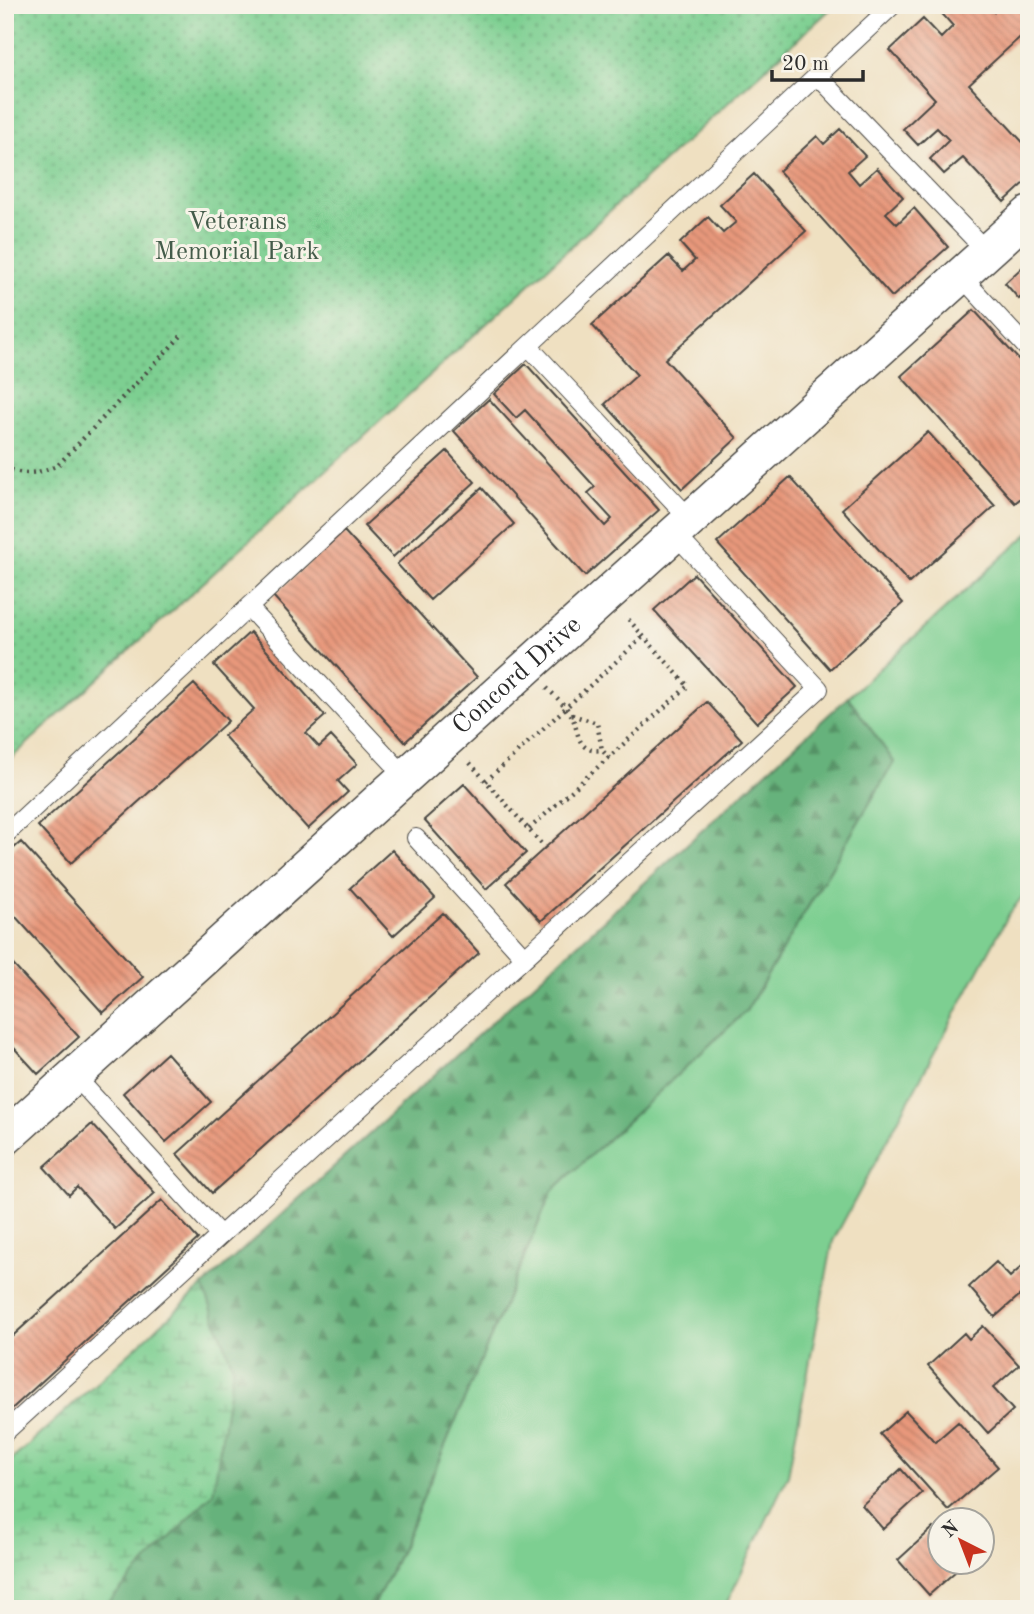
<svg xmlns="http://www.w3.org/2000/svg" width="1034" height="1614" font-family="'Old Standard TT',serif">
<style>
.grass{fill:#7dcf91;stroke:#547d5e;stroke-width:2}
.forest{fill:url(#forest-firs);stroke:#486e53;stroke-width:2}
.wetland{fill:url(#wetland-marsh);stroke:#547d5e;stroke-width:2}
.park{fill:url(#park-dots);stroke:#547d5e;stroke-width:2}
.building{fill:url(#building-back-hatch)}
.lines{fill:none;stroke-linecap:round;stroke-linejoin:round}
.lane-casing{stroke:#484642;stroke-width:20}
.street-casing{stroke:#484642;stroke-width:38}
.path{stroke:#484642;stroke-width:4.5;stroke-dasharray:2 5;stroke-linecap:butt}
.lane{stroke:#fff;stroke-width:18}
.street{stroke:#fff;stroke-width:35}
.labels{text-anchor:middle;dominant-baseline:central;stroke-width:6;stroke-linejoin:round;paint-order:stroke}
.park-label{font-size:26px;fill:#445c4a;stroke:#f7f3e8}
.street-label{font-size:26px;fill:#2b2b2b;stroke:#f7f3e8}
</style>
<defs>
<pattern id="forest-firs" width="22" height="20" patternUnits="userSpaceOnUse" patternTransform="scale(1.75)"><rect width="22" height="20" fill="#66b27b"/><path d="M5 1l3.5 6h-7zM16 11l3.5 6h-7z" fill="#549165"/></pattern>
<pattern id="wetland-marsh" width="20" height="14" patternUnits="userSpaceOnUse" patternTransform="scale(1.75)"><rect width="20" height="14" fill="#7dcf91"/><path d="M1 5h8M5 5V1M11 12h8M15 12V8" fill="none" stroke="#67a877"/></pattern>
<pattern id="park-dots" width="8" height="8" patternUnits="userSpaceOnUse" patternTransform="scale(1.75)"><rect width="8" height="8" fill="#7dcf91"/><path d="M2 2h.1M6 6h.1" fill="none" stroke="#67a877" stroke-width="1.8" stroke-linecap="round"/></pattern>
<pattern id="building-back-hatch" width="6" height="6" patternUnits="userSpaceOnUse" patternTransform="scale(1.75)"><rect width="6" height="6" fill="#e8987b"/><path d="M-1 5l2 2M0 0l6 6M5-1l2 2" fill="none" stroke="#bc7c65"/></pattern>
</defs>
<rect width="100%" height="100%" fill="#f7f3e8"/>
<filter id="ink" filterUnits="userSpaceOnUse"><feTurbulence type="fractalNoise" baseFrequency=".0143" numOctaves="2"/><feDisplacementMap in="SourceGraphic" scale="14" xChannelSelector="R" yChannelSelector="G"/><feConvolveMatrix kernelMatrix="1 2 1 2 8 2 1 2 1" color-interpolation-filters="sRGB"/></filter>
<filter id="wash" filterUnits="userSpaceOnUse"><feTurbulence type="fractalNoise" baseFrequency=".00686" numOctaves="4" result="noise"/><feDisplacementMap in="SourceGraphic" scale="28" xChannelSelector="R" yChannelSelector="G"/><feGaussianBlur stdDeviation="1.57" result="paint"/><feColorMatrix in="noise" values="0 0 0 0 0 0 0 0 0 0 0 0 0 0 0 0 0 1.4 0 .05"/><feComposite in="paint" operator="in"/></filter>
<g filter="url(#wash)">
<rect width="100%" height="100%" fill="#efe0c1"/>
<!-- grass -->
<path class="grass" d="M1029 533V888L1009 914 833 1241 788 1475 724 1609H372L402 1548 552 1191 746 1011 894 762 848 697Z"/>
<!-- forest -->
<path class="forest" d="M848 697 894 762 746 1011 552 1191 402 1548 372 1609H102L233 1367 203 1286Z"/>
<!-- wetland -->
<path class="wetland" d="M203 1286 233 1367 213 1493 102 1609H5V1466Z"/>
<!-- park -->
<path class="park" d="M5 5H835L5 764Z"/>
<g id="blocks">
<!-- building -->
<path class="building" d="M940 5H988L993 11 992 5H1029V29L969 84 1029 149V179L1004 202 963 158 944 174 930 159 949 140 937 128 918 145 903 129 935 99 890 50 923 19 941 38 953 26 937 8Z
M840 129 865 156 848 171 859 184 877 168 903 197 886 213 897 224 914 208 948 247 892 297 779 171 817 136 824 144Z
M754 174 806 231 665 359 737 438 682 489 605 404 637 375 592 325 668 256 683 271 695 260 680 243 708 217 723 233 736 222 720 205Z
M1029 261V290L1019 299 1005 283Z
M974 310 1029 371V491L1015 503 901 376Z
M526 364 659 510 585 576 454 431 489 399 605 526 612 519 588 493 595 487 525 410 516 418 494 394Z
M928 432 995 506 909 583 842 509Z
M447 451 475 482 393 557 364 526Z
M790 477 903 603 830 669 717 543Z
M482 488 514 524 430 600 397 564Z
M344 531 477 677 405 742 273 596Z
M694 574 797 687 757 723 654 610Z
M250 632 325 716 306 733 319 747 331 736 357 764 338 781 348 792 308 829 224 736 254 709 214 665Z
M194 684 228 721 71 863 38 826Z
M707 702 742 740 541 921 506 883Z
M464 784 526 853 486 889 424 820Z
M21 842 143 977 103 1013 5 905V856Z
M392 850 435 898 393 936 350 888Z
M443 913 479 953 212 1193 177 1154Z
M5 956 79 1037 38 1074 5 1038Z
M167 1053 211 1102 166 1142 123 1093Z
M92 1124 155 1193 115 1229 77 1187 69 1195 44 1167Z
M162 1200 198 1239 5 1415V1343Z
M1029 1260V1305L1020 1295 995 1317 969 1287 996 1262 1010 1277Z
M983 1326 1019 1365 993 1388 1013 1410 988 1433 928 1366 964 1333 969 1339Z
M906 1411 935 1442 958 1422 998 1467 948 1510 880 1434Z
M901 1469 922 1493 883 1529 862 1505Z
M933 1528 940 1535V1562L965 1563 929 1595 898 1560Z"/>
</g>
</g>
<g filter="url(#ink)">
<use href="#blocks" fill-opacity="0" stroke="#484642" stroke-width="2"/>
<g class="lines">
<defs>
<path id="lane" d="M818 76 987 252
M961 276 1029 350
M529 347 691 520
M250 609 406 777
M5 835 893 5
M416 838 524 957
M75 1076 220 1235
M5 1432 819 689 675 534"/>
<g id="street">
<path id="s1" d="M5 1138 1029 214"/>
</g>
</defs>
<!-- lane casing -->
<use href="#lane" class="lane-casing"/>
<!-- street casing -->
<use href="#street" class="street-casing"/>
<!-- path -->
<path class="path" d="M5 467C24 477 40 473 58 465L182 335
M547 688C555 696 564 704 570 713 580 728 574 754 602 750
M572 715 597 723 602 750 609 758
M470 763 545 848
M486 781 644 636
M529 829 688 686 628 619"/>
<!-- lane -->
<use href="#lane" class="lane"/>
<!-- street -->
<use href="#street" class="street"/>
</g>
</g>
<g class="labels">
<!-- park labels -->
<g class="park-label">
<text x="237" y="222">Veterans<tspan x="237" dy="30">Memorial Park</tspan></text>
</g>
<!-- street labels -->
<g class="street-label">
<text stroke="none"><textPath href="#s1" startOffset="690">Concord Drive</textPath></text>
</g>
</g>
<!-- margin -->
<rect width="1034" height="1614" fill="none" stroke="#f7f3e8" stroke-width="28"/>
<!-- north arrow -->
<g transform="translate(961 1541) rotate(318)"><circle r="33" fill="#f7f3e8" stroke="#a5a39c" stroke-width="2"/>
<path d="M0-5L12 26L0 18L-12 26Z" fill="#c8321e"/>
<text y="-10" font-size="19" font-weight="bold" text-anchor="middle" fill="#2b2b2b">N</text>
</g>
<!-- scale -->
<path d="M772 70v10h91v-10" fill="none" stroke="#2b2b2b" stroke-width="3.5"/>
<text x="782" y="70" font-size="21" fill="#2b2b2b" stroke="#f7f3e8" stroke-width="5" paint-order="stroke">20 m</text>
</svg>
